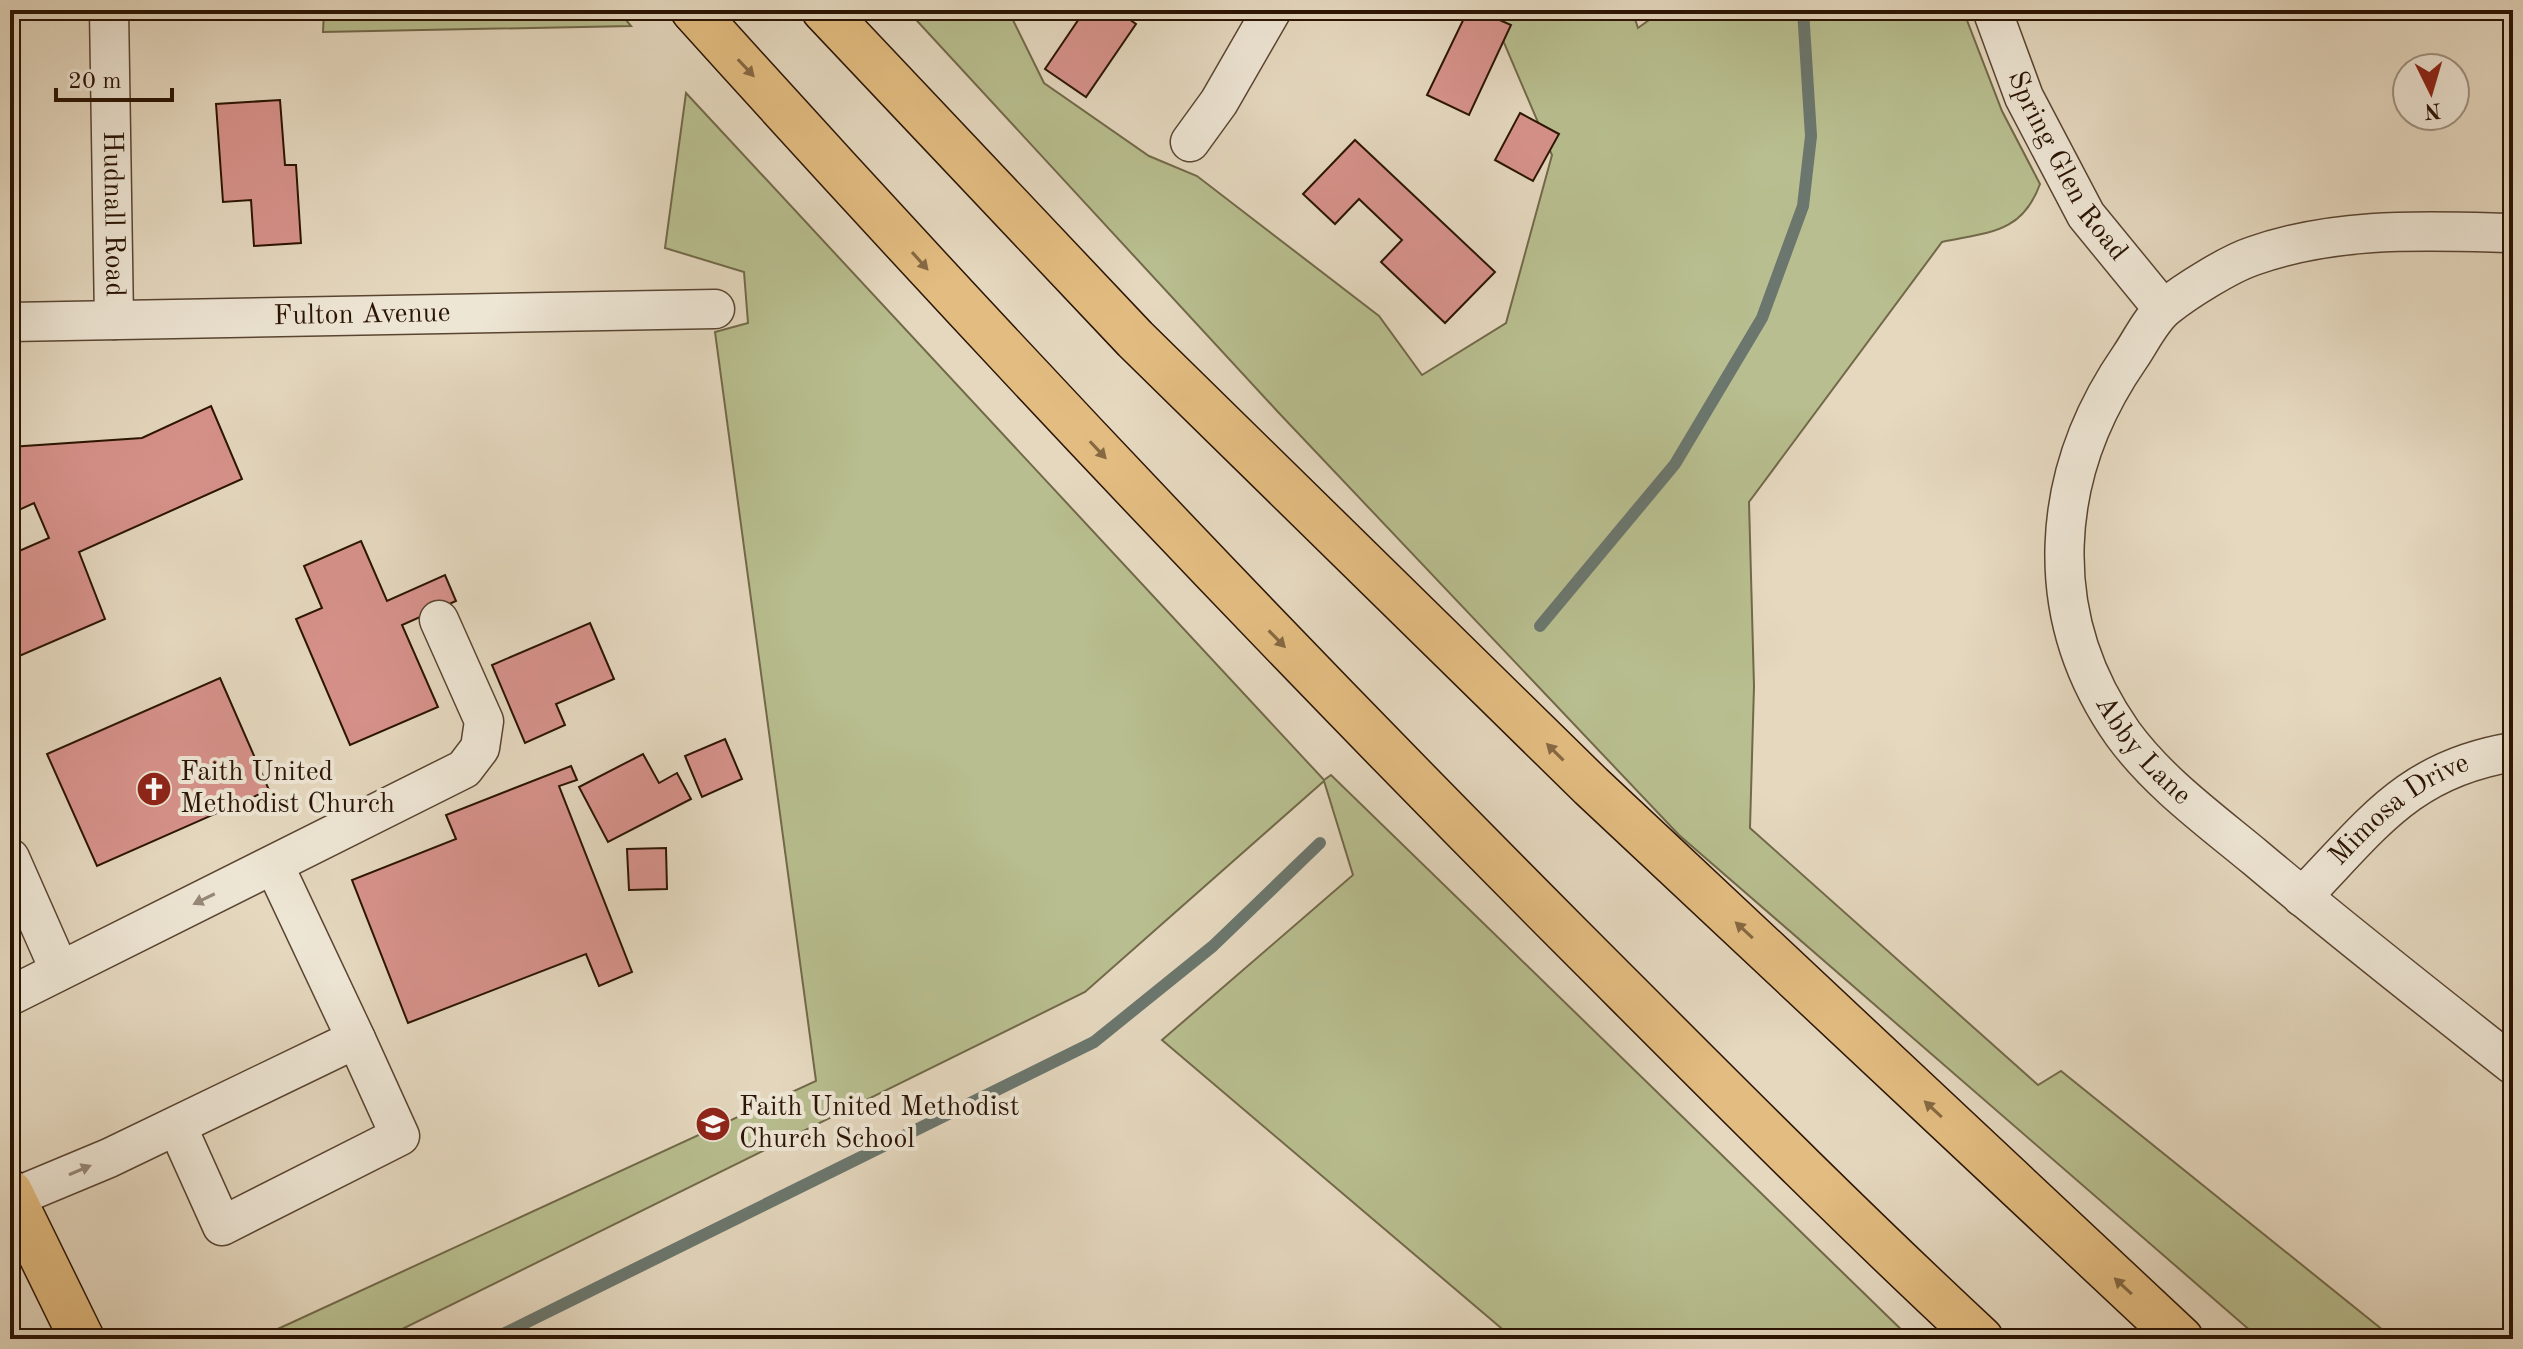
<svg xmlns="http://www.w3.org/2000/svg" width="2523" height="1349" font-family="'Old Standard TT',serif">
<style>
.green{fill:#b8be8f;stroke:#726949;stroke-width:2}
.lines{fill:none;stroke-linecap:round;stroke-linejoin:round}
.stream{stroke:#6b776e;stroke-width:12}
.building{fill:#d7928b;stroke:#2b1403;stroke-width:2}
.minor-casing{stroke:#5a4532;stroke-width:41}
.major-casing{stroke:#2b1403;stroke-width:47}
.highway-casing{stroke:#2b1403;stroke-width:47}
.minor{stroke:#eee6d5;stroke-width:38}
.major{stroke:#e2bc80;stroke-width:44}
.highway{stroke:#e2bc80;stroke-width:44}
.oneway{fill:#866842}
.oneway2{fill:#968876}
.labels{text-anchor:middle;dominant-baseline:central;stroke-width:8;stroke-linejoin:round;paint-order:stroke}
.street-label{font-size:28px;fill:#2b1403;stroke:#eee6d5}
.poi-label{font-size:28px;fill:#2b1403;stroke:#eee6d5;text-anchor:start}
</style>
<rect width="100%" height="100%" fill="#e5d8bf"/>
<filter id="stains"><feTurbulence type="fractalNoise" baseFrequency=".0025" numOctaves="4"/><feColorMatrix values="0 0 0 0 .2 0 0 0 0 .09 0 0 0 0 .02 0 0 0 .5 -.17"/></filter>
<radialGradient id="worn" r=".72"><stop offset=".6" stop-color="#630" stop-opacity="0"/><stop offset="1" stop-color="#630" stop-opacity=".3"/></radialGradient>
<!-- green -->
<path class="green" d="M324 10H618L631 26 323 32Z
M907 10H1008L1044 83 1149 156 1197 176 1379 316 1422 375 1506 323 1552 155 1490 10H1632L1638 28 1663 10H1963L2002 111 2040 184C2022 234 1988 232 1942 242L1749 502 1754 686 1750 828 2038 1085 2061 1071 2394 1339H2260L1679 835 1278 412Z
M686 93 1324 780 1331 775 1911 1339H1514L1162 1040 1353 875 1324 781 1085 992 382 1339H256L816 1081 715 332 748 323 744 272 665 248Z"/>
<g class="lines">
<!-- stream -->
<path class="stream" d="M1540 626 1675 464 1762 318 1803 206 1811 136 1803 10
M493 1339 1094 1042 1213 946 1320 843"/>
</g>
<!-- building -->
<path class="building" d="M1085 10H1116L1136 24 1086 97 1045 69Z
M1468 10H1477L1511 25 1469 115 1427 95Z
M280 100 285 165H296L301 243 254 246 251 200 223 202 216 104Z
M1520 113 1559 134 1533 181 1495 160Z
M1355 140 1495 272 1445 323 1381 262 1402 240 1359 199 1335 224 1303 194Z
M211 406 242 479 79 552 105 619 10 660V555L49 538 34 503 10 514V447L142 438Z
M361 541 387 601 445 575 456 601 402 625 438 707 350 745 296 619 322 608 304 566Z
M590 623 614 679 556 704 565 725 525 743 492 665Z
M220 678 269 790 97 866 47 754Z
M725 739 742 779 702 797 685 756Z
M643 754 659 783 677 773 691 799 608 842 579 787Z
M571 766 577 780 559 786 632 972 599 986 586 954 408 1023 352 880 456 839 446 815Z
M666 848 667 889 629 890 627 849Z"/>
<g class="lines">
<defs>
<g id="minor">
<path id="s1" d="M109 10 114 320"/>
<path id="s2" d="M1992 10 2024 97 2086 215 2163 309"/>
<path d="M1190 142 1219 102 1272 10"/>
<path id="s3" d="M2513 233C2425 231 2338 226 2253 256 2229 264 2186 291 2166 307 2151 319 2141 341 2130 357 2049 474 2039 615 2123 734 2159 783 2209 819 2256 858 2340 929 2427 997 2513 1065"/>
<path id="s4" d="M10 322 715 309"/>
<path d="M10 858 59 969"/>
<path id="s5" d="M2302 897C2372 825 2408 769 2513 752"/>
<path d="M10 996 464 769 480 748 484 721 439 620"/>
<path d="M177 1126 222 1226 400 1136 356 1039"/>
<path d="M13 1198 109 1158 356 1039 274 865"/>
</g>
<path id="major" d="M10 1192 82 1339"/>
<path id="highway" d="M693 10C978 326 1269 634 1569 935 1705 1071 1840 1208 1981 1339
M824 10 1135 339 1591 786 2181 1339"/>
</defs>
<!-- minor casing -->
<use href="#minor" class="minor-casing"/>
<!-- major casing -->
<use href="#major" class="major-casing"/>
<!-- highway casing -->
<use href="#highway" class="highway-casing"/>
<!-- minor -->
<use href="#minor" class="minor"/>
<!-- major -->
<use href="#major" class="major"/>
<!-- highway -->
<use href="#highway" class="highway"/>
</g>
<!-- one-way arrows -->
<defs><path id="oneway-solid" d="M-6-.8H1V-3.2L6.5 0L1 3.2V.8H-6Z" transform="scale(2)"/></defs>
<g class="oneway">
<use href="#oneway-solid" transform="translate(746 68) rotate(47)"/>
<use href="#oneway-solid" transform="translate(920 261) rotate(48)"/>
<use href="#oneway-solid" transform="translate(1098 450) rotate(47)"/>
<use href="#oneway-solid" transform="translate(1277 639) rotate(46)"/>
<use href="#oneway-solid" transform="translate(1555 752) rotate(-135)"/>
<use href="#oneway-solid" transform="translate(1744 930) rotate(-137)"/>
<use href="#oneway-solid" transform="translate(1933 1109) rotate(-137)"/>
<use href="#oneway-solid" transform="translate(2123 1286) rotate(-137)"/>
</g>
<g class="oneway2">
<use href="#oneway-solid" transform="translate(204 899) rotate(154)"/>
<use href="#oneway-solid" transform="translate(80 1170) rotate(-23)"/>
</g>
<!-- icons -->
<defs>
<symbol id="church-disc" viewBox="-11 -11 22 22"><circle r="9.5" fill="#8f2418" stroke="#eee6d5"/><path d="M-1.2-6h2.4v3.5h3.3v2.4h-3.3V6h-2.4V-.1h-3.3v-2.4h3.3Z" fill="#fff"/></symbol>
<symbol id="school-disc" viewBox="-11 -11 22 22"><circle r="9.5" fill="#8f2418" stroke="#eee6d5"/><path d="M0-5L7-2L0 1L-7-2ZM-4 1L0 2.5L4 1V4Q0 6-4 4Z" fill="#fff"/></symbol>
</defs>
<g fill-rule="evenodd">
<use href="#church-disc" x="134" y="769" width="40" height="40"/>
<use href="#school-disc" x="693" y="1104" width="40" height="40"/>
</g>
<g class="labels">
<!-- street labels -->
<g class="street-label">
<text stroke="none"><textPath href="#s2" startOffset="174">Spring Glen Road</textPath></text>
<text stroke="none"><textPath href="#s1" startOffset="204">Hudnall Road</textPath></text>
<text stroke="none"><textPath href="#s4" startOffset="352">Fulton Avenue</textPath></text>
<text stroke="none"><textPath href="#s3" startOffset="854">Abby Lane</textPath></text>
<text stroke="none"><textPath href="#s5" startOffset="132">Mimosa Drive</textPath></text>
</g>
<!-- poi labels -->
<g class="poi-label">
<text x="180" y="773">Faith United<tspan x="180" dy="32">Methodist Church</tspan></text>
<text x="739" y="1108">Faith United Methodist<tspan x="739" dy="32">Church School</tspan></text>
</g>
</g>
<!-- margin -->
<rect width="2523" height="1349" fill="none" stroke="#e5d8bf" stroke-width="40"/>
<rect x="12" y="12" width="2499" height="1325" fill="none" stroke="#2b1403" stroke-width="4"/>
<rect x="20" y="20" width="2483" height="1309" fill="none" stroke="#2b1403" stroke-width="2"/>
<!-- north arrow -->
<g transform="translate(2431 92) rotate(175)"><circle r="38" fill="#eee6d5" stroke="#a09281" stroke-width="2"/>
<path d="M0-6L14 30L0 20L-14 30Z" fill="#8f2418"/>
<text y="-12" font-size="22" font-weight="bold" text-anchor="middle" fill="#2b1403">N</text>
</g>
<!-- scale -->
<path d="M56 88v12h116v-12" fill="none" stroke="#2b1403" stroke-width="4"/>
<text x="68" y="88" font-size="24" fill="#2b1403" stroke="#eee6d5" stroke-width="6" paint-order="stroke">20 m</text>
<rect width="100%" height="100%" filter="url(#stains)"/>
<rect width="100%" height="100%" fill="url(#worn)"/>
</svg>
